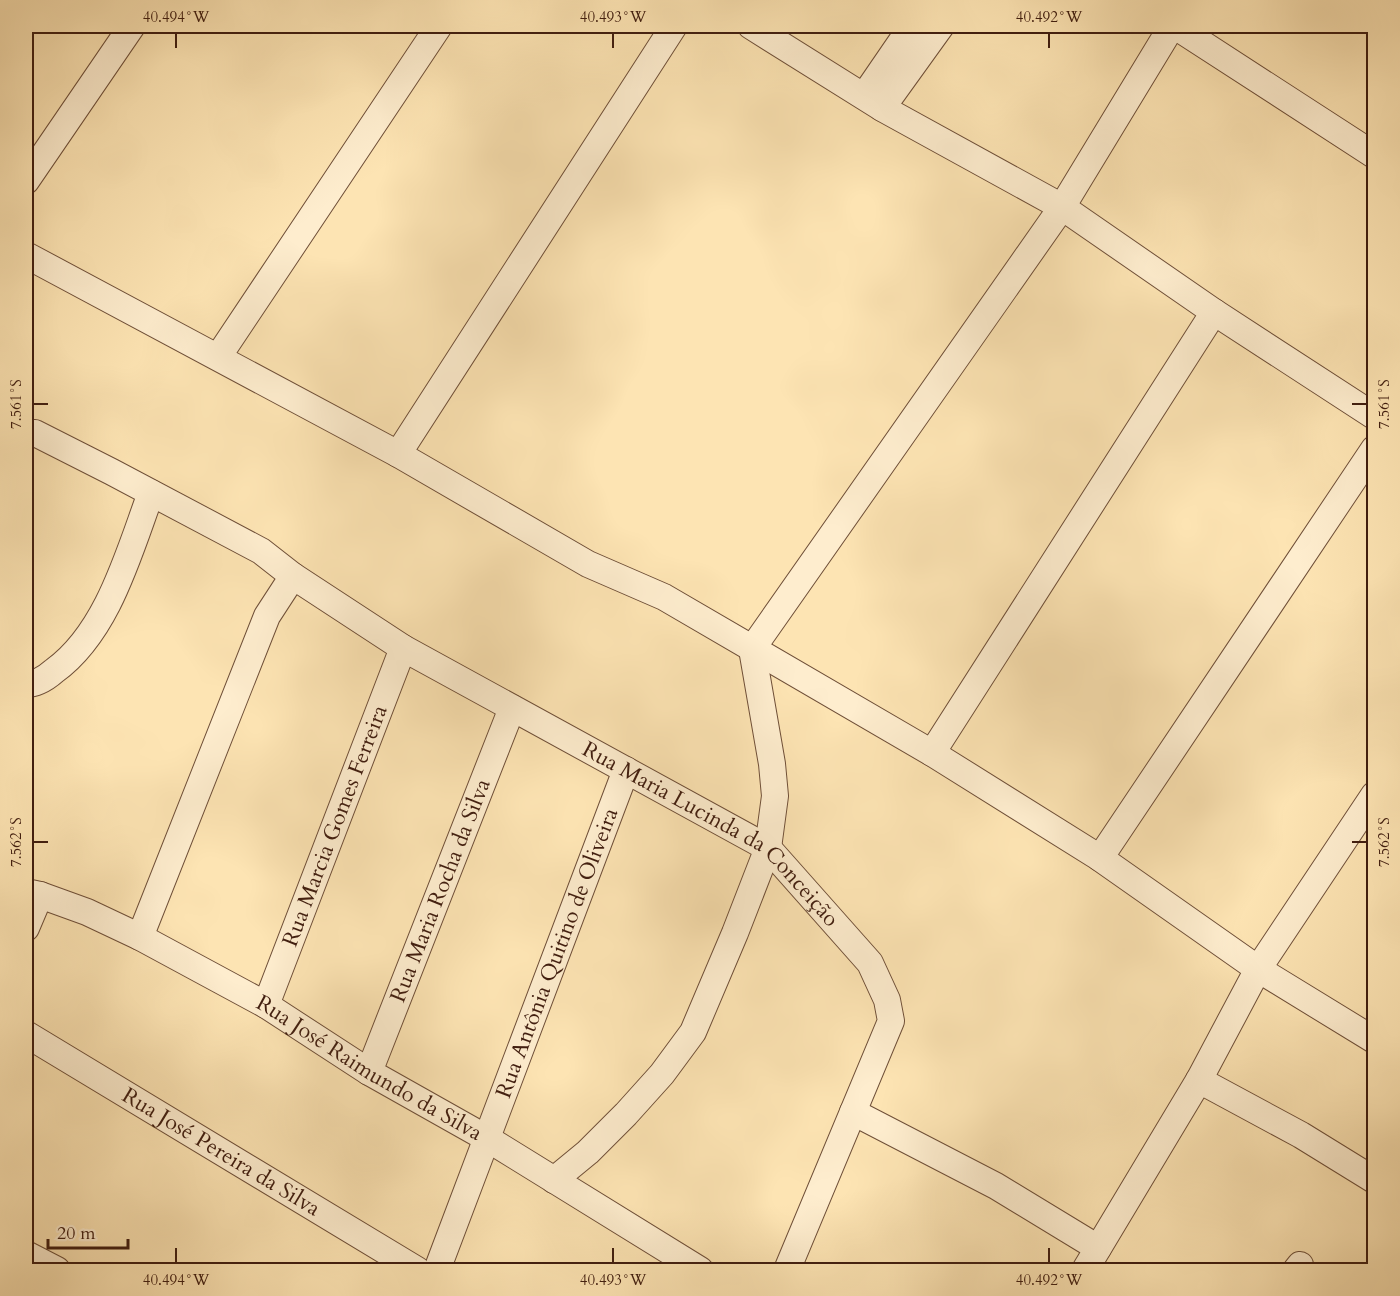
<svg xmlns="http://www.w3.org/2000/svg" width="1400" height="1296" font-family="Cardo,serif">
<style>
.lines{fill:none;stroke-linecap:round;stroke-linejoin:round}
.minor-casing{stroke:#6f4f38;stroke-width:28}
.minor{stroke:#feedce;stroke-width:26}
.ticks{fill:none;stroke:#401d0f;stroke-width:2}
.labels{text-anchor:middle;dominant-baseline:central;stroke-width:6;stroke-linejoin:round;paint-order:stroke}
.street-label{font-size:22px;fill:#401d0f;stroke:#feedce}
.neatline{fill:none;stroke:#401d0f;stroke-width:2}
.ticks-label{font-size:15px;text-anchor:middle;fill:#401d0f}
</style>
<rect width="100%" height="100%" fill="#fde4b3"/>
<filter id="stains"><feTurbulence type="fractalNoise" baseFrequency=".00333" numOctaves="4"/><feColorMatrix values="0 0 0 0 .2 0 0 0 0 .09 0 0 0 0 .02 0 0 0 .5 -.17"/></filter>
<radialGradient id="worn" r=".72"><stop offset=".6" stop-color="#630" stop-opacity="0"/><stop offset="1" stop-color="#630" stop-opacity=".3"/></radialGradient>
<g class="lines">
<defs>
<g id="minor">
<path d="M751 26 882 108 1062 207 1214 312 1374 416"/>
<path d="M1175 26 1374 155"/>
<path d="M864 96 912 26"/>
<path d="M882 108 941 26"/>
<path d="M26 181 132 26"/>
<path d="M26 255 398 454 588 564 664 597 932 753 1100 858 1258 969 1374 1040"/>
<path d="M218 357 439 26"/>
<path d="M26 433H35L112 472 261 551 293 576"/>
<path d="M398 454 674 26"/>
<path d="M26 684C36 684 46 678 54 671 108 632 129 552 151 493"/>
<path d="M932 753 1214 312"/>
<path d="M1100 858 1374 449"/>
<path id="s1" d="M26 892 40 895 87 912 140 937 266 1005 369 1072 488 1139 700 1270"/>
<path d="M26 928 40 895"/>
<path id="s2" d="M140 937 267 616 293 576 403 648 768 848 870 963 887 1000 891 1021 787 1270"/>
<path id="s3" d="M266 1005 403 648"/>
<path id="s4" d="M26 1034 417 1270"/>
<path id="s5" d="M369 1072 512 708"/>
<path d="M1199 1080 1301 1135 1374 1180"/>
<path d="M853 1112 996 1186 1098 1248"/>
<path d="M554 1180 588 1152 626 1114 662 1074 693 1032 735 933 768 848 775 796 772 764 752 649 1062 207 1172 26"/>
<path d="M26 1254 57 1270"/>
<path id="s6" d="M437 1270 626 770"/>
<path d="M1085 1270 1199 1080 1258 969 1374 795"/>
<path d="M1296 1270 1300 1265"/>
</g>
</defs>
<!-- minor casing -->
<use href="#minor" class="minor-casing"/>
<!-- minor -->
<use href="#minor" class="minor"/>
</g>
<!-- ticks -->
<path class="ticks" d="M176 33V48M613 33V48M1049 33V48M33 404H48M1352 404H1367M33 842H48M1352 842H1367M176 1248V1263M613 1248V1263M1049 1248V1263"/>
<g class="labels">
<!-- street labels -->
<g class="street-label">
<text stroke="none"><textPath href="#s3" startOffset="192">Rua Marcia Gomes Ferreira</textPath></text>
<text stroke="none"><textPath href="#s2" startOffset="886">Rua Maria Lucinda da Conceição</textPath></text>
<text stroke="none"><textPath href="#s5" startOffset="195">Rua Maria Rocha da Silva</textPath></text>
<text stroke="none"><textPath href="#s6" startOffset="339">Rua Antônia Quitino de Oliveira</textPath></text>
<text stroke="none"><textPath href="#s1" startOffset="387">Rua José Raimundo da Silva</textPath></text>
<text stroke="none"><textPath href="#s4" startOffset="228">Rua José Pereira da Silva</textPath></text>
</g>
</g>
<!-- margin -->
<rect width="1400" height="1296" fill="none" stroke="#fde4b3" stroke-width="66"/>
<!-- scale -->
<path d="M48 1239v9h80v-9" fill="none" stroke="#401d0f" stroke-width="3"/>
<text x="57" y="1239" font-size="18" fill="#401d0f" stroke="#feedce" stroke-width="4.5" paint-order="stroke">20 m</text>
<rect x="33" y="33" width="1334" height="1230" class="neatline"/>
<g class="ticks-label">
<text x="176" y="22">40.494°W</text>
<text x="613" y="22">40.493°W</text>
<text x="1049" y="22">40.492°W</text>
<text transform="translate(16 404) rotate(-90)" y="5">7.561°S</text>
<text transform="translate(1384 404) rotate(-90)" y="5">7.561°S</text>
<text transform="translate(16 842) rotate(-90)" y="5">7.562°S</text>
<text transform="translate(1384 842) rotate(-90)" y="5">7.562°S</text>
<text x="176" y="1285">40.494°W</text>
<text x="613" y="1285">40.493°W</text>
<text x="1049" y="1285">40.492°W</text>
</g>
<rect width="100%" height="100%" filter="url(#stains)"/>
<rect width="100%" height="100%" fill="url(#worn)"/>
</svg>
